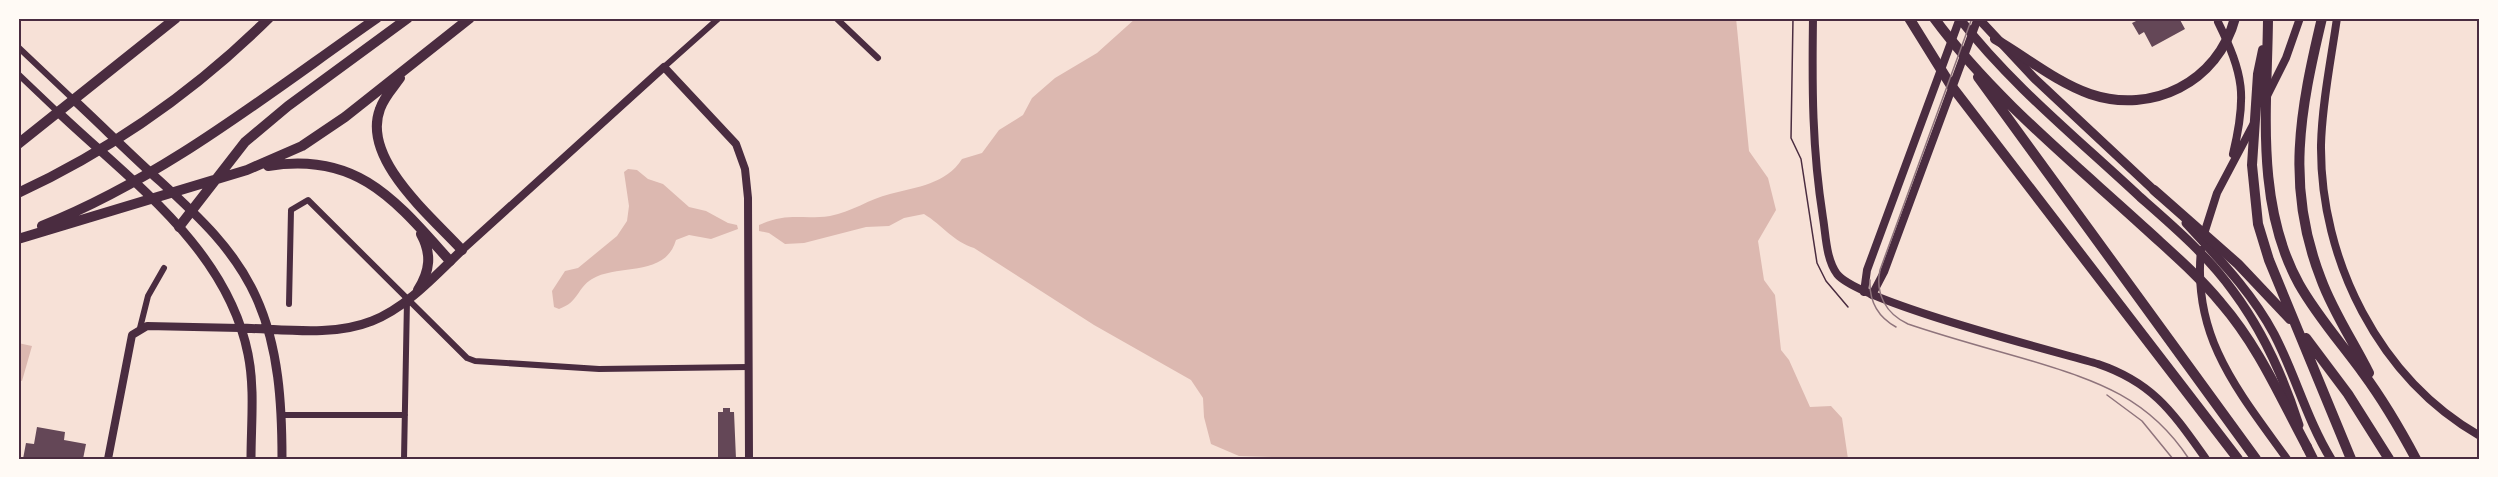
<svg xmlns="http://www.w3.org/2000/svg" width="2498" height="477" font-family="Karla,sans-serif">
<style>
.water{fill:#dcb8b0}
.building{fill:#644757}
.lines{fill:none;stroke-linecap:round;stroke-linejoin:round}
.path{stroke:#4a2c40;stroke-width:1.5}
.minor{stroke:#4a2c40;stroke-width:6}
.tertiary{stroke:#4a2c40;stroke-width:8}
.secondary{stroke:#4a2c40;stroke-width:8}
.primary{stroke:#4a2c40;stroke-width:9}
.trunk{stroke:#4a2c40;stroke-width:10}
.motorway{stroke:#4a2c40;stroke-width:10}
.tram{stroke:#8f747c;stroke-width:1.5}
.neatline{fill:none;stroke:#4a2c40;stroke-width:2}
</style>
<rect width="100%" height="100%" fill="#f7e1d7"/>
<!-- water -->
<path class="water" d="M1136 18H1736L1749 151 1768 178 1776 210 1758 241 1764 280 1775 295 1781 350 1789 360 1810 407 1831 406 1842 418 1848 459H1344L1239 456 1211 444 1204 417 1203 398 1191 380 1094 325 974 248C954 242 942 225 924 214L904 218 889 226 866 227 804 243 785 244 769 233 759 231V225C788 212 801 220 830 216 852 212 869 199 890 194 917 187 946 184 962 159L982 153 999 130 1023 115 1032 98 1055 78 1097 53Z
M628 169 637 170 648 179 663 184 689 207 706 211 728 223 737 225 738 229 711 239 689 235 676 240C665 278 619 263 592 279 577 288 579 302 559 309L554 307 552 291 565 271 578 268 617 236 627 221 629 206 624 172Z
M18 343 32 346 22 381 18 380Z"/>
<!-- building -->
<path class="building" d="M2137 18H2179L2185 29 2152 47 2144 32 2139 35 2132 23 2138 20Z
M723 408H730V412H734L736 459H718V412H723Z
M37 427 65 432 64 440 86 444 83 459H23L26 443 34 444Z"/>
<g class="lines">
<!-- path -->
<path class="path" d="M1793 18 1791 138 1801 159 1817 263 1826 281 1848 307"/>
<!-- minor -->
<path class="minor" d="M836 18 878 58
M18 47 74 100
M664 67 719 18
M18 74 59 113
M289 304 291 210 308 200 467 358 475 361 599 369 748 367
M140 328 148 296 164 268
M281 415H405
M404 459 407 300"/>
<!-- tertiary -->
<path class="tertiary" d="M462 250 664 67 736 144 745 169 748 198 749 459
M1864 292 1867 270 1960 18
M1872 295 1884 272 1978 18"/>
<!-- secondary -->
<path class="secondary" d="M1813 18C1812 88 1812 148 1823 218 1826 236 1826 259 1837 274 1859 302 2054 351 2098 364 2154 383 2173 413 2206 459
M2337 18C2331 60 2322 103 2321 145 2320 260 2379 378 2480 436
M2218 22C2244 75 2247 96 2233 154
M2266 98 2286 58 2300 18
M2203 237 2217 193 2254 123
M2201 250C2192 338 2239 392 2287 459
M108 459 132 335 147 326 240 328"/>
<!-- primary -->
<path class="primary" d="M1959 18C2011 85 2078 139 2140 197 2173 226 2207 255 2233 291 2262 330 2284 378 2299 425
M1978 18 2034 78 2158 194
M74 100C103 127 131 155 161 182 198 216 235 250 256 297 279 347 282 405 282 459
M59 113C132 182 227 249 248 354 255 388 251 424 251 459
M2186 223C2218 258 2251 291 2274 334 2295 374 2307 420 2331 459
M240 328C283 329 332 337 372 321 406 308 436 275 462 250"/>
<!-- trunk -->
<path class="trunk" d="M2307 447 2313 459"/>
<!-- motorway -->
<path class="motorway" d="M1909 18 1950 84 2238 459
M1934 18C1993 98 2074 163 2147 230 2172 253 2199 276 2221 303 2259 347 2280 397 2307 447
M2322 18C2300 110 2285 187 2321 279 2333 312 2353 341 2369 373
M2268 20C2267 108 2255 204 2299 284 2317 316 2342 344 2363 373 2383 400 2400 429 2416 459
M1995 39C2026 57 2056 82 2090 94 2152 115 2218 82 2235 18
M2263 50 2258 74 2252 165 2258 224 2269 260 2351 459
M1978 77 2256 459
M400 78C393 88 384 97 380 109 361 159 431 216 462 250
M18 144 176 18
M268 166C358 151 396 201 450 261
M2154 190 2238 264 2290 319
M18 193C113 149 195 91 269 18
M42 226C165 177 269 93 377 18
M179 227 245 142 288 106 408 18
M18 239 247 170 302 146 345 117 470 18
M418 290C430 271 432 254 421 234
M2306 338 2348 394 2389 459"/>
<!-- tram -->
<path class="tram" d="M1972 18 1880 270C1875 294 1886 314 1908 324 1949 338 1991 349 2032 361 2098 381 2149 398 2189 459
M1870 280C1869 301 1878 317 1896 327
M2107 395 2142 421 2173 459"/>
</g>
<!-- border -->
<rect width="2498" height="477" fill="none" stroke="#fffaf5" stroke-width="39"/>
<rect x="20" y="20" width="2458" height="438" class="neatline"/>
</svg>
